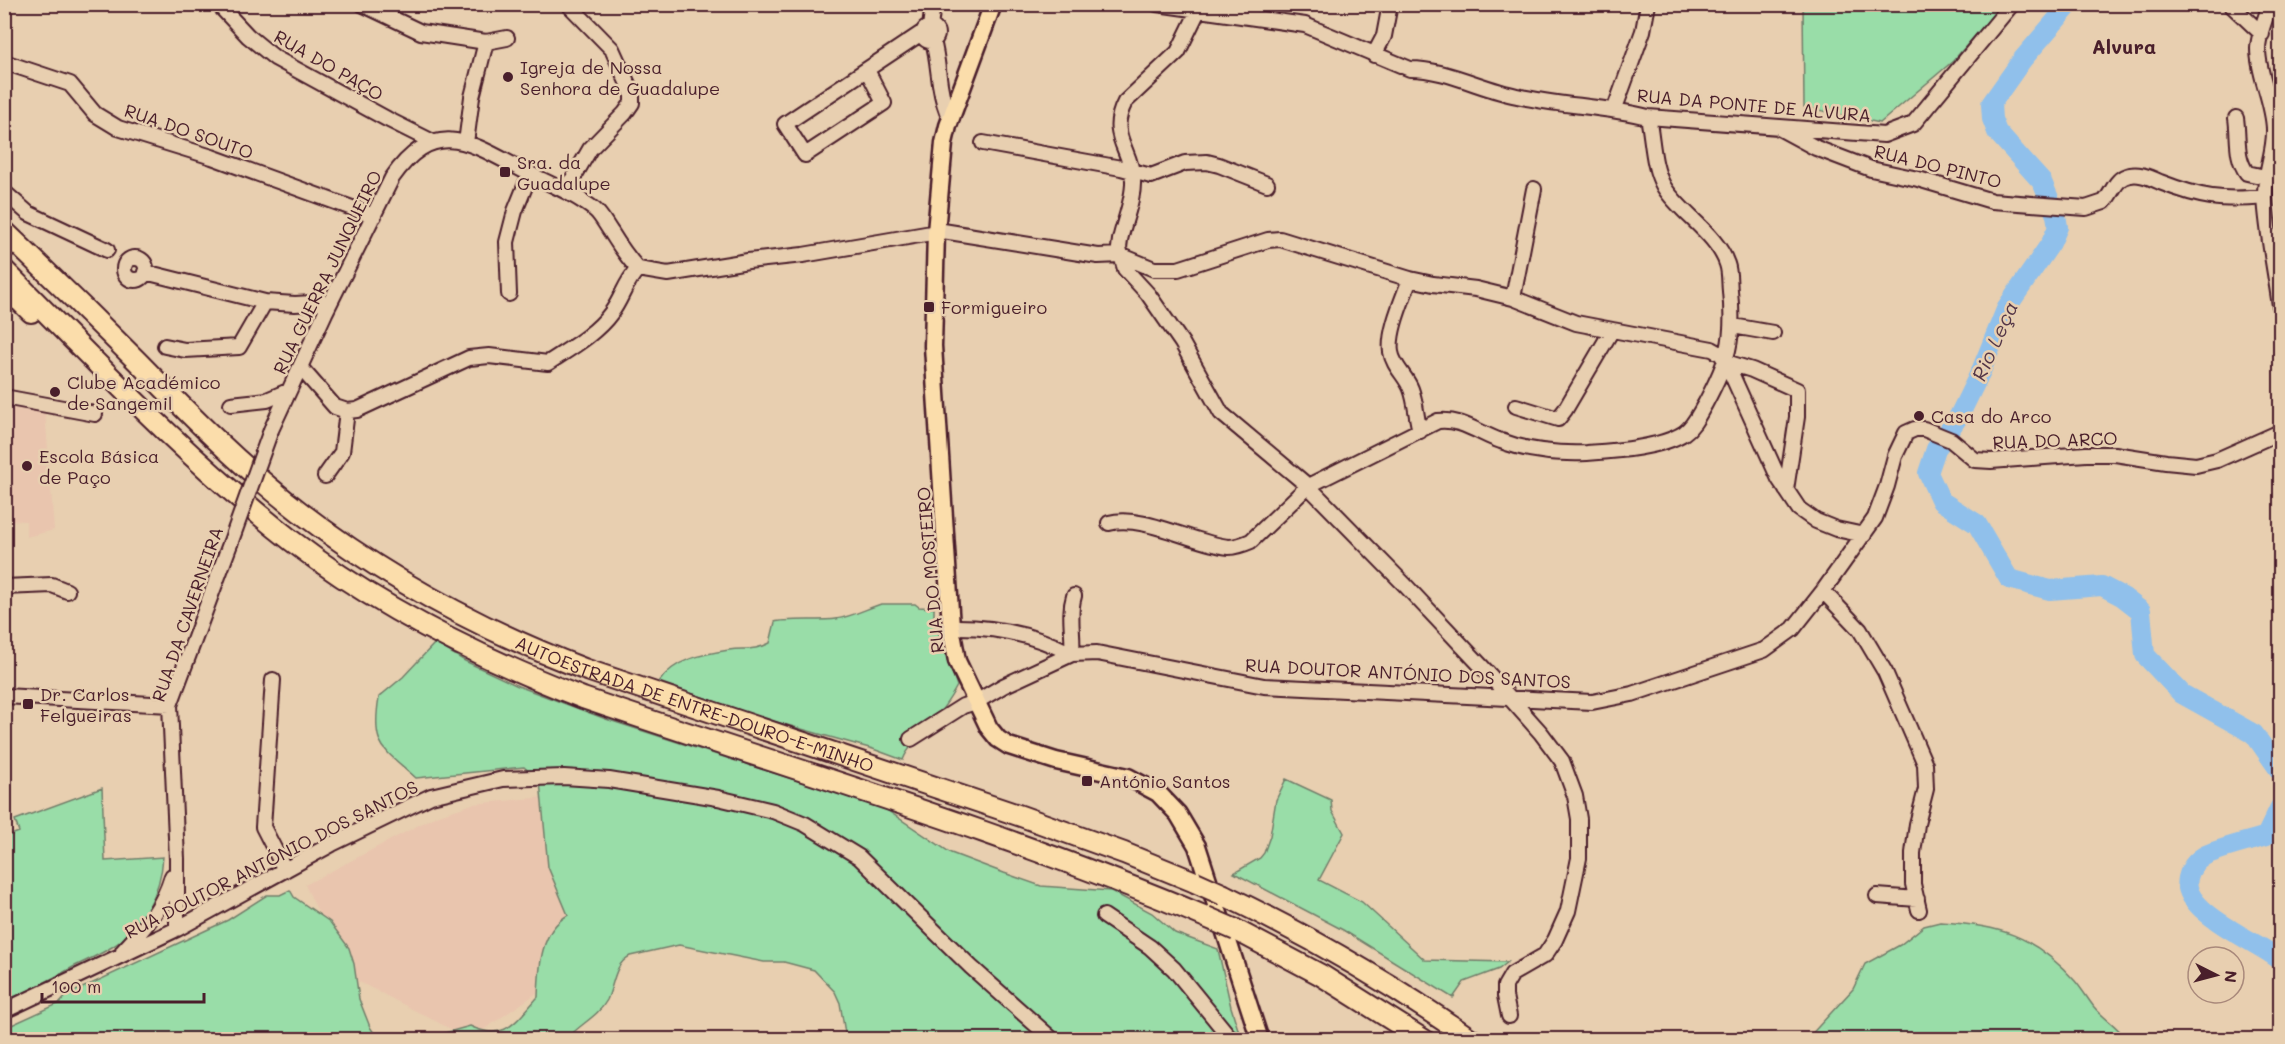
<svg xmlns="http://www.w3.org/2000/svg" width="2285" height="1044" font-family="Mali,sans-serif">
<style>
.built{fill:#e9c5ae}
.green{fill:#99dda8;stroke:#727e6a;stroke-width:1.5}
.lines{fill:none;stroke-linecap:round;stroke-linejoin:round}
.river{stroke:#90c0eb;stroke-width:20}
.minor-casing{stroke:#4a1f2b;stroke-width:18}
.major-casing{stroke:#4a1f2b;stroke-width:21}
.highway-casing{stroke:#4a1f2b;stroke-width:24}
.minor{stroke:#e8cfb0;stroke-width:14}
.major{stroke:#fbddab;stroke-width:16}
.highway{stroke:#fbddab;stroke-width:20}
.minor-bridge-casing{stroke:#4a1f2b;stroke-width:18;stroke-linecap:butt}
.highway-bridge-casing{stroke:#4a1f2b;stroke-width:24;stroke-linecap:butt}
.minor-bridge{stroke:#e8cfb0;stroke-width:14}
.highway-bridge{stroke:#fbddab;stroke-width:20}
.poi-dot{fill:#4a1f2b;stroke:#e8cfb0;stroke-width:2}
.labels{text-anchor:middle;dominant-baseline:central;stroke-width:5;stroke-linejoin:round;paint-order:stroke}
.street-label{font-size:18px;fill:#4a1f2b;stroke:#e8cfb0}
.poi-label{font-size:18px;fill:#4a1f2b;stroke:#e8cfb0;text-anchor:start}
.neighbourhood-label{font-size:20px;font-weight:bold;fill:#4a1f2b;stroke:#e8cfb0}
.water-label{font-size:20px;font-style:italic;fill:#543748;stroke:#e8cfb0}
</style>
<rect width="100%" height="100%" fill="#e8cfb0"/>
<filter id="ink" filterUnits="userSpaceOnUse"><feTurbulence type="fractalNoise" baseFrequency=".0167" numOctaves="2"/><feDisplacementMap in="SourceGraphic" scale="12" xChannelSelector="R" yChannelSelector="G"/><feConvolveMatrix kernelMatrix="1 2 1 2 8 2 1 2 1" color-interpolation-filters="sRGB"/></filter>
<g filter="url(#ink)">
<!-- built -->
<path class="built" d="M4 404 45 411 54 530 26 537V521L5 520Z
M554 796 640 922 470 1039 350 977 305 885 436 816 473 804Z"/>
<!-- green -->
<path class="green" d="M1803 5V4L2002 5 1953 61 1880 123 1804 107Z
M881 604H915L919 607 934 608V620L957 686C948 703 936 718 923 733 915 743 907 748 903 760L873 749 762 718 659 682C674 659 703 654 729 650 745 648 755 651 770 643L775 622C783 619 823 621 836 619 851 617 866 609 881 604Z
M435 643 465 661 518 686 606 719 885 809 951 853 1004 873 1041 886 1111 891 1152 913 1175 933 1218 949 1231 1007 1241 1039H846L840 1003 835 992 814 970 784 962H764L679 945 630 956C614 964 614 985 607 1000 598 1017 578 1025 567 1039H438L445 1033 470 1026C505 1043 516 1021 538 997 539 967 540 931 568 915L548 867 540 781 524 767 416 778C382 747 371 747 379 697L403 677Z
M1286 779 1331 800 1332 811 1344 833 1319 880 1362 902 1425 960 1508 962 1499 969 1464 982 1453 998 1343 930 1234 873 1260 858 1264 853 1270 836 1276 800Z
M102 788 105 861 163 857C161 891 143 928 112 947 101 954 88 960 75 966 52 979 29 991 5 1001V837L19 832 15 820Z
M290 890 294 897 330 922 349 948 354 964 359 999 370 1027 378 1039H6L5 1028 60 1003 67 995 228 920 267 895H280Z
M1940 922C1999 925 2034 935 2075 981 2082 989 2087 998 2094 1007 2104 1019 2118 1026 2126 1039H1807L1853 989 1865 964 1900 945 1924 926Z"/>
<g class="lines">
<!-- river -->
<path class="river" d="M2070 4 2022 60 1991 104 1992 119 1997 132 2042 182 2056 215 2058 227 2051 243 2007 307 1981 371 1959 416 1936 449 1928 473 1941 501 1977 524 2009 579 2050 590 2102 586 2123 597 2141 611 2145 655 2182 694 2254 734 2280 771
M2280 807 2266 836C2251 841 2217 849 2204 856 2196 861 2190 869 2188 878 2180 912 2259 942 2280 960"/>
<defs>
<path id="minor" d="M218 4 248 36 275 58 387 119 433 142
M362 4 421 32 486 42 472 97 466 143
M1157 4 1305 25 1410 69C1446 69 1481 89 1517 96 1560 106 1604 106 1648 117L1884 135 1913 124 2012 4
M2230 4 2262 34
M2270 4C2266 18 2258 35 2258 49 2258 75 2273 101 2274 129 2275 152 2264 173 2265 197 2267 233 2275 270 2280 306
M1198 11 1178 52 1125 102C1107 136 1132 149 1133 180 1134 199 1124 221 1120 240L1119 248 1125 269 1148 294 1182 343 1221 413 1308 486 1406 586 1486 671 1541 733 1562 761 1575 796 1579 819V858L1568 911 1555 940 1545 955 1512 974 1505 986V996L1509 1016
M923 34a7 7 0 1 1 14 0a7 7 0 1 1-14 0Z
M930 27 933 4
M933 41C940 66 937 87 947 112L952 114
M486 42 507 38
M1374 55 1384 36 1390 4
M4 62 70 84 95 114 118 128 212 157 374 216
M867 70 884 103 805 155 785 124 923 32
M1615 108 1643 31 1648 4
M2236 118C2239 137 2235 157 2247 173L2265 177
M1779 128 1816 148 1871 169 1918 179 1992 201 2086 208 2104 202C2111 195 2115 181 2124 177 2136 171 2149 177 2160 182 2201 198 2221 201 2265 197
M983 143 1121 168 1151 176 1185 163 1207 162 1219 165 1267 184
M562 189 572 180 590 149 625 113 632 103V93L612 49 568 4
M4 192 28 213 107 250
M124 269a11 11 0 1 1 22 0a11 11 0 1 1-22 0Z
M145 272 265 302 295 304 330 302
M1410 279C1403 299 1388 331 1391 352 1393 366 1406 376 1411 389 1416 402 1416 417 1420 431
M509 294 507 242 515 211 530 174
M1513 298 1534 189
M1733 326 1773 333
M165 346 185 350 239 347 265 302
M1726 362 1752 370 1797 390V417L1786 490
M300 367 335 407 347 411 357 410 469 358 489 356 548 363C569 349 596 334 611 313 622 299 625 282 638 269
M4 397 95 414
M231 404 267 400 288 391
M1516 406 1558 419 1565 410 1612 330
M271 430 325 313 392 178C437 113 475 146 530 174 552 185 575 194 595 210 601 215 606 225 611 232 619 245 628 258 638 269L668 274 748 261 803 255 943 231 1098 256 1120 255 1154 269H1178L1268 240 1280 239 1410 279 1433 284 1476 289 1513 298 1576 323 1712 349 1721 354 1726 362 1779 479 1799 509 1816 521 1836 529 1864 535
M325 476 342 452 347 411
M1109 523C1144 514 1194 544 1229 547 1237 547 1244 544 1251 541L1308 486 1438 421C1461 418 1480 434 1501 441 1527 451 1559 454 1587 453 1614 451 1661 448 1684 433 1694 426 1699 414 1705 404 1728 361 1735 341 1730 291 1729 283 1730 272 1727 264 1717 234 1680 213 1664 187 1652 166 1653 140 1648 117
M4 587 52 585 67 591
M1823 591 1860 630 1885 672 1925 764 1926 789 1917 824 1913 853V884L1919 910
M951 627C993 626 1035 635 1072 654 1074 634 1068 615 1074 596
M273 680 263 827 285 870
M4 696 170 705
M911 739 963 706 976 702 1003 686 1072 654 1097 653 1264 686 1592 702 1632 694 1764 650 1793 629 1823 591 1875 518 1887 486 1895 456 1906 433 1915 429H1924L1951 440 1975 460 1991 461 2086 454H2115L2166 462 2196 465 2217 460 2280 432
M1877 896 1917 899
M1104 916 1150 947 1174 969 1232 1040
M177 929V859L170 705 230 544
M123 951C146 926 162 909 172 876
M4 1011 177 929 332 844 431 796 503 779 564 777 609 780 718 798 773 811 805 824 859 857 971 967 1053 1040"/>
<path id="major" d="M993 4 948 126 944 143 936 232 933 346 951 627 957 661 989 728 998 739 1009 746 1056 761 1128 777 1158 793 1178 814 1197 846 1260 1040"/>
<g id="highway">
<path id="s1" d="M4 231C49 274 93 317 137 361 189 414 241 467 300 512 387 579 482 630 584 669L1021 816 1124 853 1195 882"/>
<path d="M4 270C97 363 188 460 292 541 380 609 480 658 583 698 791 769 1003 831 1206 917"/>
<path d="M4 292 20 301 31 312"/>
<path d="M1224 895C1311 937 1394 985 1472 1040"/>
<path d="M1236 930 1321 975 1424 1040"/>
</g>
</defs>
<!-- minor casing -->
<use href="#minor" class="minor-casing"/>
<!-- major casing -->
<use href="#major" class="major-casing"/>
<!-- highway casing -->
<use href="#highway" class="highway-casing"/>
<!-- minor -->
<use href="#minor" class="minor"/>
<!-- major -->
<use href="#major" class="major"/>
<!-- highway -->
<use href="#highway" class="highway"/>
<defs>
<path id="minor-bridge" d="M230 544 271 430"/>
<path id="highway-bridge" d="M1195 882 1224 895
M1206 917 1236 930"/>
</defs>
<!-- minor-bridge casing -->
<use href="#minor-bridge" class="minor-bridge-casing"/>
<!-- highway-bridge casing -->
<use href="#highway-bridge" class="highway-bridge-casing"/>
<!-- minor-bridge -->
<use href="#minor-bridge" class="minor-bridge"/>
<!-- highway-bridge -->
<use href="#highway-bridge" class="highway-bridge"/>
</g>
</g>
<!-- markers -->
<g class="poi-dot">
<circle cx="508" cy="77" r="6"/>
<rect x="499" y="166" width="12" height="12" rx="3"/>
<rect x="923" y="301" width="12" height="12" rx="3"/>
<circle cx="55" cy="392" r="6"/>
<circle cx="1919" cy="416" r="6"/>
<circle cx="27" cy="466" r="6"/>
<rect x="22" y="698" width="12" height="12" rx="3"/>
<rect x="1081" y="775" width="12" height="12" rx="3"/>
</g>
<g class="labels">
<!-- street labels -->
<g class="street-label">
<text transform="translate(329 65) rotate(30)">RUA DO PAÇO</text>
<text transform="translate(1754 105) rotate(5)">RUA DA PONTE DE ALVURA</text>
<text transform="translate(189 131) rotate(19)">RUA DO SOUTO</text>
<text transform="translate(1938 166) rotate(14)">RUA DO PINTO</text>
<text transform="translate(327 272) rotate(-64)">RUA GUERRA JUNQUEIRO</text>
<text transform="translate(2055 440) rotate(-2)">RUA DO ARCO</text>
<text transform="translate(930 570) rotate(-95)">RUA DO MOSTEIRO</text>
<text transform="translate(187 614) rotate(-71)">RUA DA CAVERNEIRA</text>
<text transform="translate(1408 673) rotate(3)">RUA DOUTOR ANTÓNIO DOS SANTOS</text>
<text stroke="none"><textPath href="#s1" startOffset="850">AUTOESTRADA DE ENTRE-DOURO-E-MINHO</textPath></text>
<text transform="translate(271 859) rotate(-27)">RUA DOUTOR ANTÓNIO DOS SANTOS</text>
</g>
<!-- poi labels -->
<g class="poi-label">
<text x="520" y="67">Igreja de Nossa<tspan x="520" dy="21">Senhora de Guadalupe</tspan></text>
<text x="517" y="162">Sra. da<tspan x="517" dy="21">Guadalupe</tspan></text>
<text x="941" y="307">Formigueiro</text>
<text x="67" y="382">Clube Académico<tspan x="67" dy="21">de Sangemil</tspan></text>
<text x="1931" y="416">Casa do Arco</text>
<text x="39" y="456">Escola Básica<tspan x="39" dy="21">de Paço</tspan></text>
<text x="40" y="694">Dr. Carlos<tspan x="40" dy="21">Felgueiras</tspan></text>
<text x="1099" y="781">António Santos</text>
</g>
<!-- neighbourhood labels -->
<g class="neighbourhood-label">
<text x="2124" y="46">Alvura</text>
</g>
<!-- water labels -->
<g class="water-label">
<text transform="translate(1994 341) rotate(-66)">Rio Leça</text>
</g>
</g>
<!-- margin -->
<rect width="2285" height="1044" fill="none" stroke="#e8cfb0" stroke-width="24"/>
<rect x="12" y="12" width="2261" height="1020" fill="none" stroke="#4a1f2b" stroke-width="2" filter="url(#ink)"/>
<!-- north arrow -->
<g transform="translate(2216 975) rotate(96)"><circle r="28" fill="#e8cfb0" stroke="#a9897b" stroke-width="1.5"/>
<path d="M0-4.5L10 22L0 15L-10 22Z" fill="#4a1f2b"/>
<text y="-9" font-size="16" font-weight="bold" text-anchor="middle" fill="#4a1f2b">N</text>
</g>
<!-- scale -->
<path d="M42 993v9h162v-9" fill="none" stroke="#4a1f2b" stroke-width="3"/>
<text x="51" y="993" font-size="18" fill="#4a1f2b" stroke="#e8cfb0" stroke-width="4.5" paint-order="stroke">100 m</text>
</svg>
